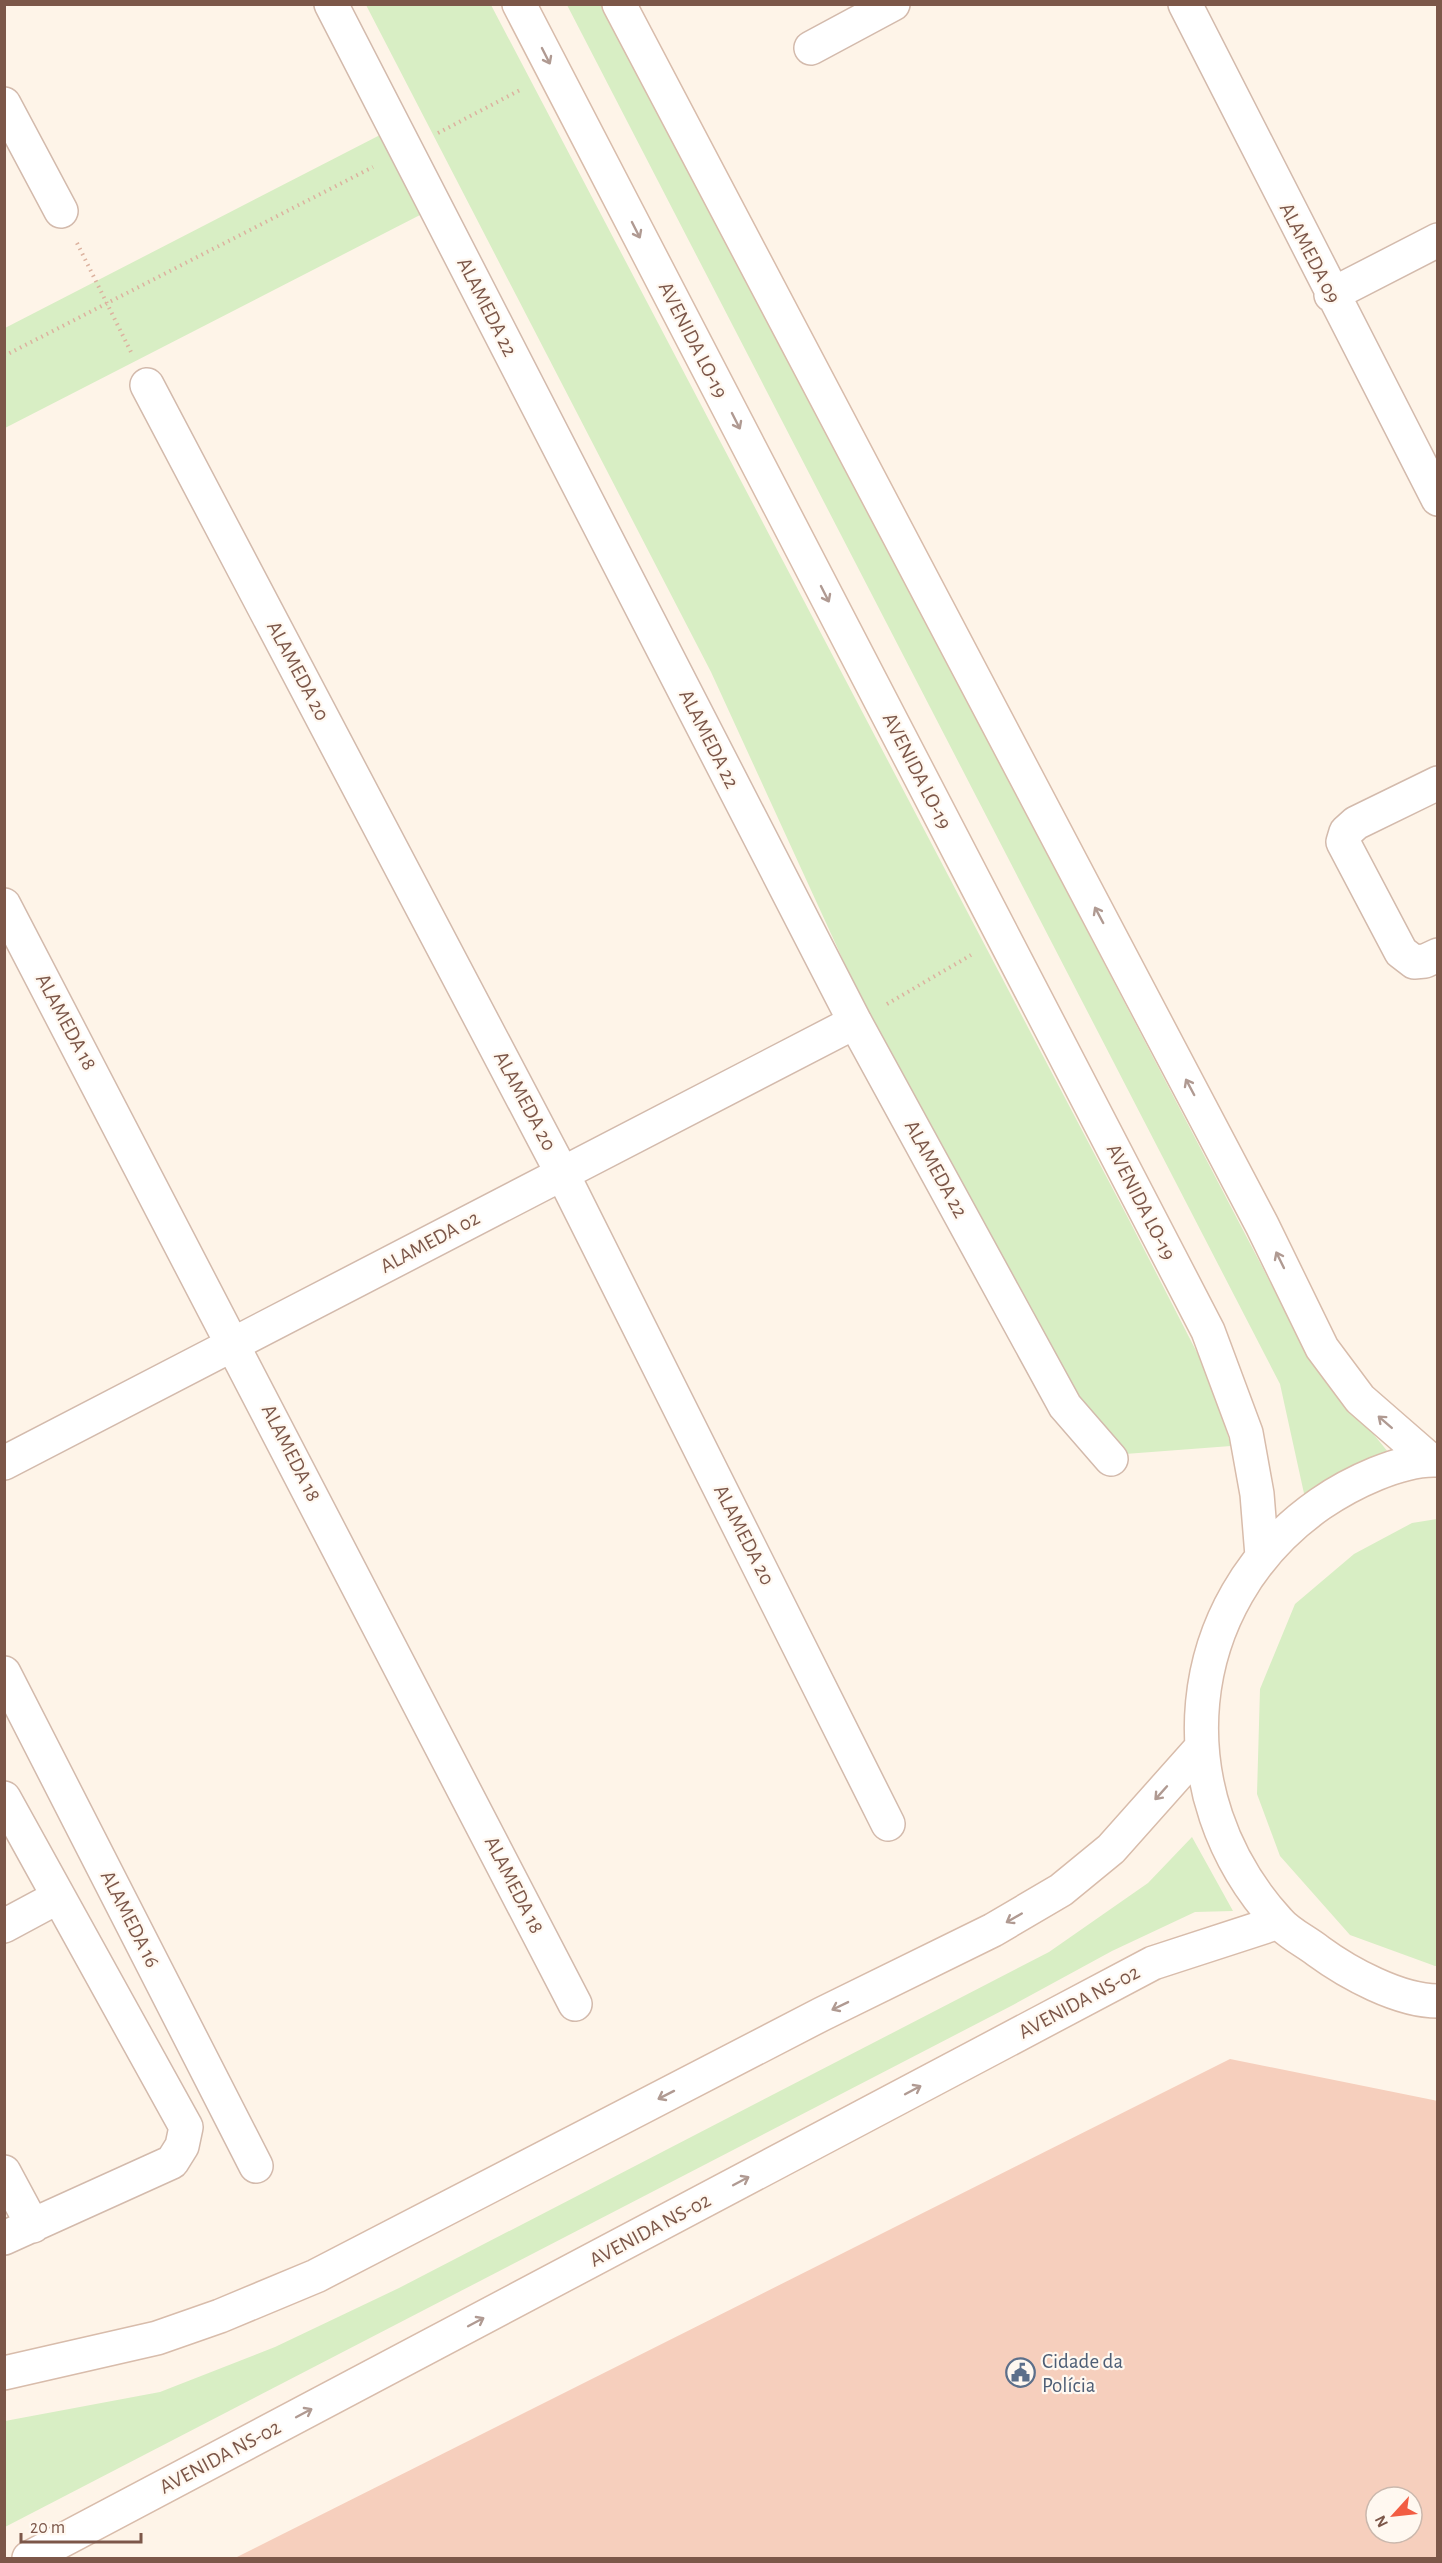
<svg xmlns="http://www.w3.org/2000/svg" width="1442" height="2563" font-family="'Alegreya Sans',sans-serif">
<style>
.green{fill:#d8eec4}
.shadow{fill:#0003;fill-rule:evenodd}
.building{fill:#f6cfbd;fill-rule:evenodd}
.lines{fill:none;stroke-linecap:round;stroke-linejoin:round}
.street-casing{stroke:#d3baac;stroke-width:36}
.secondary-casing{stroke:#d8bcab;stroke-width:36}
.path{stroke:#dcb29f;stroke-width:4;stroke-dasharray:1.5 4.5;stroke-linecap:butt}
.street{stroke:#fff;stroke-width:33}
.secondary{stroke:#fff;stroke-width:33}
.oneway{stroke:#b09a92}
.labels{text-anchor:middle;dominant-baseline:central;stroke-width:4.5;stroke-linejoin:round;paint-order:stroke}
.street-label{font-size:21px;fill:#7c5749;stroke:#fff8f0}
.service-label{font-size:21px;fill:#4e5e75;stroke:#fff8f0;text-anchor:start}
</style>
<rect width="100%" height="100%" fill="#fef4e8"/>
<!-- green -->
<path class="green" d="M366 5H491L1126 1214 1210 1378 1231 1446 1125 1454 1072 1397 871 1021 711 672Z
M567 5H605L1306 1351 1388 1452 1305 1498 1280 1384Z
M380 135 420 215 5 428V328Z
M1437 1519 1438 1966H1435L1350 1935 1280 1856 1257 1794 1260 1689 1295 1604 1354 1554 1412 1523Z
M1192 1837 1233 1911 1195 1912 1112 1951 1013 2005 5 2527V2421L160 2392 275 2347 399 2288 1049 1952 1148 1883Z"/>
<!-- shadow -->
<path class="shadow" d="M1230 2060 1438 2102V2558H239ZM1376 2497H1412V2533H1376Z"/>
<!-- building -->
<path class="building" d="M1230 2059 1438 2101V2558H235ZM1376 2497H1412V2533H1376Z"/>
<g class="lines">
<defs>
<path id="street" d="M331 4 855 1022 1065 1406 1111 1459
M1185 4 1438 499
M811 48 893 4
M4 104 61 211
M1331 295 1438 240
M147 385 562 1173 888 1824
M1438 783 1356 823 1346 832 1343 842 1401 952 1414 962 1425 961 1438 955
M4 905 575 2004
M4 1463 855 1022
M4 1673 256 2166
M4 1798 186 2127 182 2146 172 2162 4 2238
M4 1926 58 1897
M4 2172 33 2226"/>
<path id="secondary" d="M519 4 1208 1331 1246 1433 1257 1494 1262 1556
M619 4 1262 1225 1322 1348 1360 1399 1430 1460
M1438 1460C1401 1458 1349 1484 1320 1504 1178 1603 1163 1795 1278 1921 1288 1933 1305 1941 1318 1951 1348 1973 1399 2001 1438 2001
M4 2373 157 2338 220 2316 316 2276 822 2014 993 1930 1061 1890 1111 1849 1200 1749
M29 2558 1153 1963 1279 1922"/>
</defs>
<!-- street casing -->
<use href="#street" class="street-casing"/>
<!-- secondary casing -->
<use href="#secondary" class="secondary-casing"/>
<!-- path -->
<path class="path" d="M438 133 522 89
M77 243 131 352
M4 356 373 167
M887 1004 971 955"/>
<!-- street -->
<use href="#street" class="street"/>
<!-- secondary -->
<use href="#secondary" class="secondary"/>
</g>
<!-- one-way arrows -->
<defs><path id="oneway-shaft" d="M-6 0H5M1.5-3L5.5 0L1.5 3" fill="none" stroke-width="1.6" stroke-linecap="round" stroke-linejoin="round" transform="scale(1.5)"/></defs>
<g class="oneway">
<use href="#oneway-shaft" transform="translate(546 56) rotate(63)"/>
<use href="#oneway-shaft" transform="translate(636 230) rotate(63)"/>
<use href="#oneway-shaft" transform="translate(736 421) rotate(63)"/>
<use href="#oneway-shaft" transform="translate(825 594) rotate(63)"/>
<use href="#oneway-shaft" transform="translate(1099 915) rotate(-118)"/>
<use href="#oneway-shaft" transform="translate(1190 1087) rotate(-118)"/>
<use href="#oneway-shaft" transform="translate(1280 1260) rotate(-116)"/>
<use href="#oneway-shaft" transform="translate(1385 1422) rotate(-139)"/>
<use href="#oneway-shaft" transform="translate(1161 1793) rotate(132)"/>
<use href="#oneway-shaft" transform="translate(1014 1918) rotate(150)"/>
<use href="#oneway-shaft" transform="translate(840 2006) rotate(154)"/>
<use href="#oneway-shaft" transform="translate(913 2090) rotate(-28)"/>
<use href="#oneway-shaft" transform="translate(666 2095) rotate(153)"/>
<use href="#oneway-shaft" transform="translate(741 2181) rotate(-28)"/>
<use href="#oneway-shaft" transform="translate(476 2322) rotate(-28)"/>
<use href="#oneway-shaft" transform="translate(304 2413) rotate(-28)"/>
</g>
<!-- icons -->
<defs>
<symbol id="civic-ring" viewBox="-11 -11 22 22"><circle r="9.5" fill="#fff8f0" stroke="#5c6f8a" stroke-width="1.5"/><path d="M-.6-6.5H3V-4.5H.6V-3L4-1V1h2V6H-6V1h2V-1L-.6-3ZM-1.2 2.5V6h2.4V2.5Z" fill="#5c6f8a"/></symbol>
</defs>
<g fill-rule="evenodd">
<use href="#civic-ring" x="1004" y="2356" width="33" height="33"/>
</g>
<g class="labels">
<!-- street labels -->
<g class="street-label">
<text transform="translate(1310 253) rotate(63)">ALAMEDA 09</text>
<text transform="translate(487 307) rotate(63)">ALAMEDA 22</text>
<text transform="translate(693 340) rotate(63)">AVENIDA LO-19</text>
<text transform="translate(298 671) rotate(62)">ALAMEDA 20</text>
<text transform="translate(709 739) rotate(63)">ALAMEDA 22</text>
<text transform="translate(917 771) rotate(63)">AVENIDA LO-19</text>
<text transform="translate(66 1022) rotate(62)">ALAMEDA 18</text>
<text transform="translate(525 1101) rotate(62)">ALAMEDA 20</text>
<text transform="translate(936 1169) rotate(61)">ALAMEDA 22</text>
<text transform="translate(1141 1202) rotate(63)">AVENIDA LO-19</text>
<text transform="translate(430 1242) rotate(-28)">ALAMEDA 02</text>
<text transform="translate(291 1453) rotate(63)">ALAMEDA 18</text>
<text transform="translate(744 1535) rotate(63)">ALAMEDA 20</text>
<text transform="translate(514 1885) rotate(63)">ALAMEDA 18</text>
<text transform="translate(130 1919) rotate(63)">ALAMEDA 16</text>
<text transform="translate(1079 2002) rotate(-28)">AVENIDA NS-02</text>
<text transform="translate(650 2230) rotate(-28)">AVENIDA NS-02</text>
<text transform="translate(220 2457) rotate(-28)">AVENIDA NS-02</text>
</g>
<!-- service labels -->
<g class="service-label">
<text x="1042" y="2361">Cidade da<tspan x="1042" dy="24">Polícia</tspan></text>
</g>
</g>
<!-- border -->
<rect width="1442" height="2563" fill="none" stroke="#7c5749" stroke-width="12"/>
<!-- north arrow -->
<g transform="translate(1394 2515) rotate(243)"><circle r="28" fill="#fff8f0" stroke="#cbb8ad" stroke-width="1.5"/>
<path d="M0-4.5L10 22L0 15L-10 22Z" fill="#f25d43"/>
<text y="-9" font-size="16" font-weight="bold" text-anchor="middle" fill="#7c5749">N</text>
</g>
<!-- scale -->
<path d="M21 2533v9h120v-9" fill="none" stroke="#7c5749" stroke-width="3"/>
<text x="30" y="2533" font-size="18" fill="#7c5749" stroke="#fff8f0" stroke-width="4.5" paint-order="stroke">20 m</text>
</svg>
